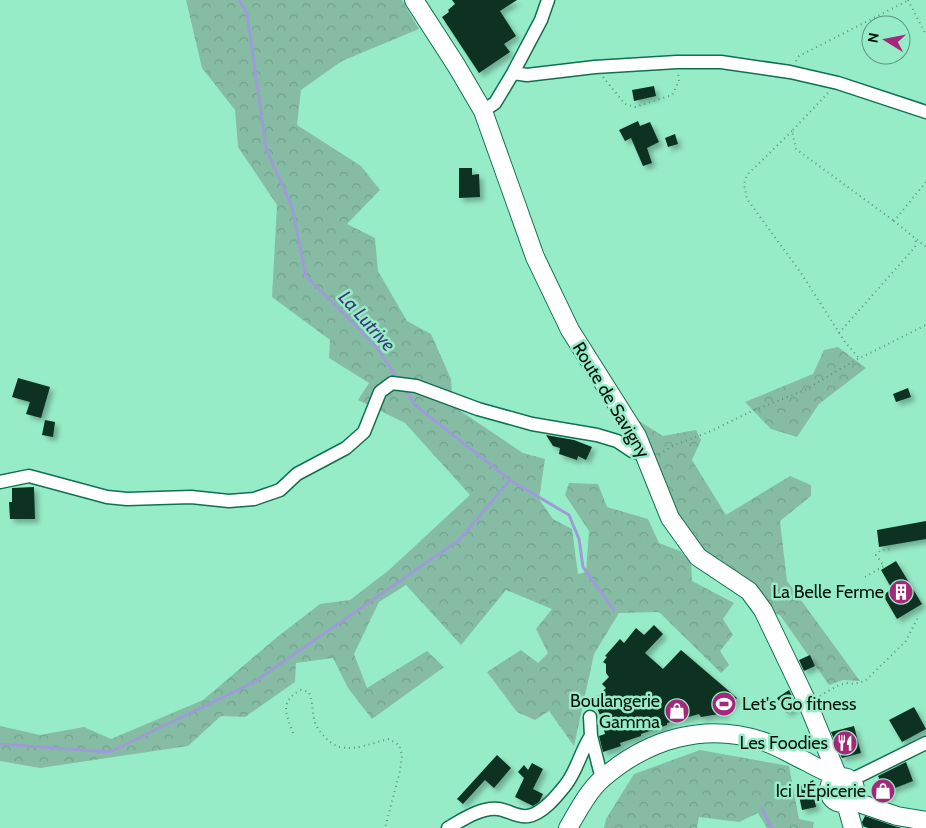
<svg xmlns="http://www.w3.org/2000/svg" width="926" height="828" font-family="Cabin,sans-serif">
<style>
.forest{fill:url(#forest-crowns)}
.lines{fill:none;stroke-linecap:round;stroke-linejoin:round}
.stream{stroke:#9e9cd6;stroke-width:3}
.building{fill:#0a3124;filter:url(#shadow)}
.street-casing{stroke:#107052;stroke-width:15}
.secondary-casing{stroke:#107052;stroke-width:20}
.path{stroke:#5b957c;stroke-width:2;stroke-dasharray:1 4;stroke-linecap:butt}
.street{stroke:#fff;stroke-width:12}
.secondary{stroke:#fff;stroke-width:18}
.labels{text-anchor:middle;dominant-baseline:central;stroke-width:5;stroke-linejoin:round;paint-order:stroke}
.street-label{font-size:18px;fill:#001209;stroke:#97ecc8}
.poi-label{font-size:18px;fill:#001209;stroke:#97ecc8;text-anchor:end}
.water-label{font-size:19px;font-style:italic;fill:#3e357a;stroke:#97ecc8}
</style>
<defs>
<pattern id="forest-crowns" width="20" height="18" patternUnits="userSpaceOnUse" patternTransform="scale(1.25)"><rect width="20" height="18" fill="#86bca4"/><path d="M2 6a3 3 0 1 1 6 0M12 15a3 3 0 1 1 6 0" fill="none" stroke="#72a18c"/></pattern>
<filter id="shadow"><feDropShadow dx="4" dy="4" stdDeviation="2.5" flood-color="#0004"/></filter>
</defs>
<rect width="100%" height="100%" fill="#97ecc8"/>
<!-- forest -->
<path class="forest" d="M186 0H402L419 29 342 61 301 90 297 125 361 166 380 190 347 224 375 238 378 271 407 321 431 334 451 379 453 406 523 453 545 459 539 499 553 519 572 529 578 574 586 572 589 531 565 495 569 483 598 484 607 507 648 519 659 543 680 551 691 563 692 581 734 603 723 619 733 635 720 651 729 665 721 673 659 612 619 613 594 654 574 746 549 711 535 720 517 712 487 672 521 650 538 663 548 653 536 629 552 609 506 590 461 645 406 585 379 602 354 654 367 688 427 651 444 667 372 719 348 688 333 658 296 663 295 682 245 717 221 716 188 746 40 768 0 761V726L40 735 84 727 111 739 203 700 276 638 320 604 350 600 389 570 470 495 405 423 358 400 369 383 329 358 330 340 272 297 277 205 238 147 235 110 202 68Z
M838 347 866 368 819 404 797 437 771 429 745 402 813 374 824 350Z
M631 416 663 436 696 430 701 440 692 460 726 515 790 476 811 485V496L780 521 787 581 860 681 843 680 829 685 780 615 772 613 700 552 670 507Z
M700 750 789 766 799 819 814 822 813 828H767L758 813 739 822 699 817 697 828H604L606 819 634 774Z"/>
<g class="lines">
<!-- stream -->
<path class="stream" d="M239 0 247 13 266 148 292 207 306 276 375 345 398 379
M404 388 415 405 510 480 569 515 579 539 583 567 614 610
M0 744 110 752 254 682 459 540 510 480
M762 809 772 828"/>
</g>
<!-- building -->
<path class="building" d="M452 0H517L500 11 516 36 504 44 510 52 479 73 442 17 449 12 448 10 455 4Z
M654 86 656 96 634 101 632 90Z
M638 121 640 126 650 122 659 142 647 148 652 163 643 166 631 138 625 141 619 130Z
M675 134 678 144 668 147 665 138Z
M459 168H472V175L479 174 480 197 459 198Z
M18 378 50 387 41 418 26 414 30 402 12 397Z
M908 388 911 397 896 402 893 394Z
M45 420 55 422 53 437 42 435Z
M546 435 574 440 592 447 586 460 578 456 577 460 559 454 560 448 553 446Z
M34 487 35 519H10L9 502H12V488Z
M926 521V539L879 547 877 530Z
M896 561 922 604 897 619 883 595 892 589 881 570Z
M654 625 663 634 645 653 663 669 681 650 737 698 722 716 719 714 701 717 699 714 667 723V725L641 734V736L620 743 621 746 603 752 599 736 605 734 603 726 604 725 594 700 606 688 602 684 609 677 606 673V664L603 662 607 657 605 656 620 639 624 643 636 628 644 635Z
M810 655 815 666 804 671 799 660Z
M789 690 797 706 787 713 777 698Z
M914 707 926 729 902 742 889 720Z
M854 726 861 753 842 758 831 732Z
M497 755 511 768 494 788 485 780 463 804 457 799Z
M906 762 913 781 890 790 892 795 883 799 876 785 881 783 878 776Z
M532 763 543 769 533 789 543 794 539 802 533 806 515 797 524 778 518 772 524 765 528 770Z
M811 783 816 807 802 810 797 786Z
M865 816 894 826 902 828H868L863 826 862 822Z"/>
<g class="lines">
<defs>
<path id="street" d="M513 73 527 75 595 67 677 62H721L790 72 838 83 926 112
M483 111 495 103 513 73 541 20 548 0
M0 482 29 476 107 497 127 499 191 497 229 501 254 499 280 490 297 474 346 448 364 432 380 392 392 383 416 386 478 409 532 424 597 435 617 441 632 451 646 456
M590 717 591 736 602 779
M851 780 926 743
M448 828C462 820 481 807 498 809 508 810 518 818 528 816 542 814 556 797 564 787 577 772 580 752 591 736"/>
<path id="secondary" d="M414 0 456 65 483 111 535 257 570 330 637 436 670 518 698 557 749 591 763 610 808 704 838 777
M829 790a13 13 0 1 1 26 0a13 13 0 1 1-26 0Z
M850 800 897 816 926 821
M846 803 853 828
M568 828C578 811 588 791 603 778 648 739 705 722 762 741 778 746 792 755 807 762 817 768 827 772 838 777"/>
</defs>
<!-- street casing -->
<use href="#street" class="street-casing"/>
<!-- secondary casing -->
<use href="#secondary" class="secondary-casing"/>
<!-- path -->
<path class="path" d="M908 0 926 35
M796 61 799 56 909 0
M603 77 625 104 635 107 672 95 679 81 678 72
M828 93 792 131 796 149 894 221
M792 131 747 175 744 184 747 199 801 273 845 342 859 358
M926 182 894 221 926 247
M839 333 915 247 916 239
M659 454 677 444 709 432 750 412 805 390 854 361 926 325
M865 577 884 566 876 555 881 550 893 549
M820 696 837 686 846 683 854 684 865 681 906 641 918 617
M293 733C286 714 279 701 301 690L309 692C313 704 312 708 314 719 315 725 320 732 324 736 342 758 366 744 389 739L399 745 402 755 400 771 385 828"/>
<!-- street -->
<use href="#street" class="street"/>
<!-- secondary -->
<use href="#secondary" class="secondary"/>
</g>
<!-- icons -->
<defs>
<symbol id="building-disc" viewBox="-11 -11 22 22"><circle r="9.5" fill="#a52779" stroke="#97ecc8"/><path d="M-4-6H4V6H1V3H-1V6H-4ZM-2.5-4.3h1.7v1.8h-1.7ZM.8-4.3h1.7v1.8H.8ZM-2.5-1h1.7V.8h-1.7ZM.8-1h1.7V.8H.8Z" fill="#fff"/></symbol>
<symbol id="stadium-disc" viewBox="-11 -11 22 22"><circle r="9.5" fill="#a52779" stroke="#97ecc8"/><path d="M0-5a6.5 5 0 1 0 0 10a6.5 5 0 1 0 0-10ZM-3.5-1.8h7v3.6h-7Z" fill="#fff"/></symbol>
<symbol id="shop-disc" viewBox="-11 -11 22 22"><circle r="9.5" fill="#a52779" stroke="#97ecc8"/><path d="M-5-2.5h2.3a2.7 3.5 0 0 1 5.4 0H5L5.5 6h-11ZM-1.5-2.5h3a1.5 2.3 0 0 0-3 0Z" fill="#fff"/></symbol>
<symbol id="restaurant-disc" viewBox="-11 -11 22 22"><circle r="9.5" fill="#a52779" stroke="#97ecc8"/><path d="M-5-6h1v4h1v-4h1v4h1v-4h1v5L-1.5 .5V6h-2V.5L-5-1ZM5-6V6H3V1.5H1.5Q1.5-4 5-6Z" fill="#fff"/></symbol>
</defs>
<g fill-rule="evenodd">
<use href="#building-disc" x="887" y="578" width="28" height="28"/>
<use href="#stadium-disc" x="710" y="690" width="28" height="28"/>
<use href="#shop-disc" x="663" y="697" width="28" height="28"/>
<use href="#restaurant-disc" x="831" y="729" width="28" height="28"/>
<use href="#shop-disc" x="869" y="777" width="28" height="28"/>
</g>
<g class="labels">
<!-- street labels -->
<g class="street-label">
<text transform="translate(611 400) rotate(59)">Route de Savigny</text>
</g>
<!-- poi labels -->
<g class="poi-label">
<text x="884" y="592">La Belle Ferme</text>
<text x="660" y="701">Boulangerie<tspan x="660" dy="21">Gamma</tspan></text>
<text x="742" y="704" text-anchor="start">Let's Go fitness</text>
<text x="828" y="743">Les Foodies</text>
<text x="866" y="791">Ici L'Épicerie</text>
</g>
<!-- water labels -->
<g class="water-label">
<text transform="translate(367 321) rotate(48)">La Lutrive</text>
</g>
</g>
<!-- north arrow -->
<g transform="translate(886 40) rotate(280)"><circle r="24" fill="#97ecc8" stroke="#5b957c"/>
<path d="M0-4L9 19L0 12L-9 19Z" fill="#a52779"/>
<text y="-8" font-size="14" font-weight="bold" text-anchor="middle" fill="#001209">N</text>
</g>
</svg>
